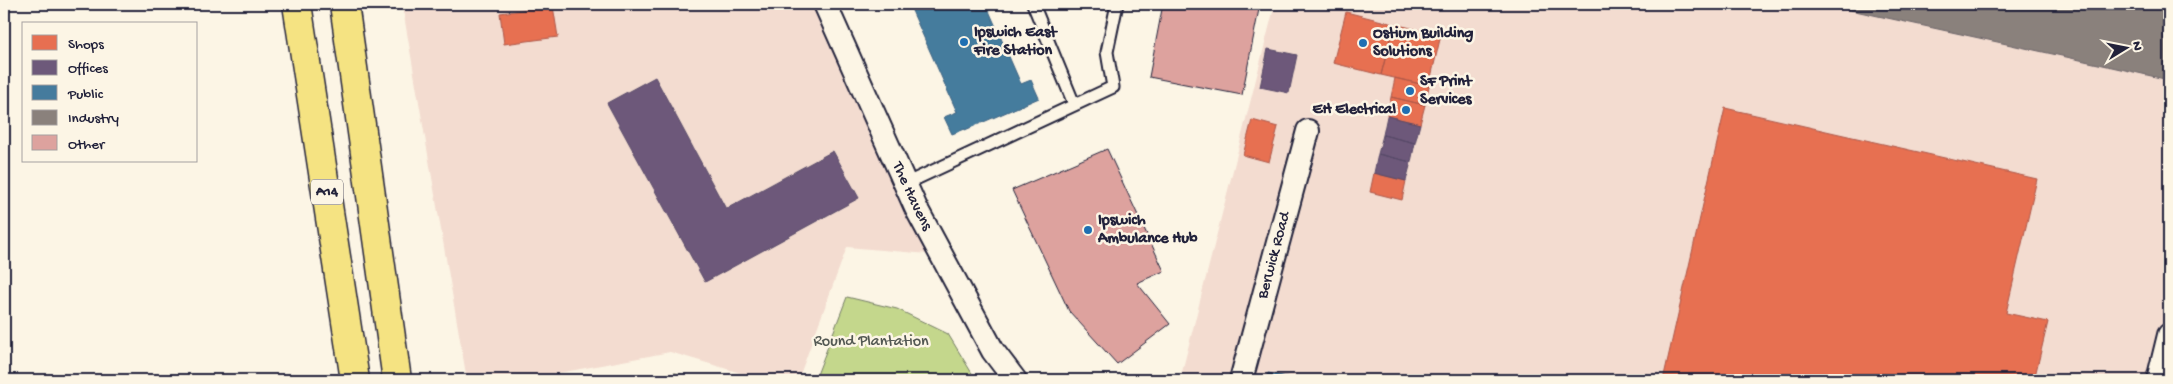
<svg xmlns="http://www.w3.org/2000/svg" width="2173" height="384" font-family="'Gochi Hand',sans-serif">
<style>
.built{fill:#f3dcd0}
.green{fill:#c4d78c;stroke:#737c64}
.shops{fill:#e76f51;stroke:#ac584a}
.offices{fill:#6d597a;stroke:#564867}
.public{fill:#457b9d;stroke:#3a6080}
.industry{fill:#8a817c;stroke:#6b6468}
.building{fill:#dda29e;stroke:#22223b}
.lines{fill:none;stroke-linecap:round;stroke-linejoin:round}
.lane-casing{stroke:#22223b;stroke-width:15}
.street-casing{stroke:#22223b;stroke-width:26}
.highway-casing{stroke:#22223b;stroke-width:31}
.lane{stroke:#fcf5e5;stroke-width:11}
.street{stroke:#fcf5e5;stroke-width:22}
.highway{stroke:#f5e382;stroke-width:28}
.poi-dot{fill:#1f6fb2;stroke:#fcf5e5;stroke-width:2}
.labels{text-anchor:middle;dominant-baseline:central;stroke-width:5;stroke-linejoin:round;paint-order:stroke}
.shield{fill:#fcf5e5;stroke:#63616e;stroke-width:1}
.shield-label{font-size:15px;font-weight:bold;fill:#22223b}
.poi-label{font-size:16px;font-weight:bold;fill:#22223b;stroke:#fcf5e5;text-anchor:start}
.street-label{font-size:16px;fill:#22223b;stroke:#fcf5e5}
.park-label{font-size:16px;fill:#535853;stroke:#fcf5e5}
</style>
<rect width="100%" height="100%" fill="#fcf5e5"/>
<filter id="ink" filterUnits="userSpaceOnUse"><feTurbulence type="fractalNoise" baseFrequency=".02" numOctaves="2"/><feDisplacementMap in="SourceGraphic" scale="10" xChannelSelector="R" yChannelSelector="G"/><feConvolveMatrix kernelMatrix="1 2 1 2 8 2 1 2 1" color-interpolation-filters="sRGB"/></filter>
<g filter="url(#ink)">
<!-- built -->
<path class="built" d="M402 4H825L940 255 847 247 798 380H764L670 352 522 380H467Z
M1275 4H2169V303L2150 380H1180Z"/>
<!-- green -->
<path class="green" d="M847 297 897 309 948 334 976 380H815Z
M675 373 700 380H654Z"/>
<!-- shops -->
<path class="shops" d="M553 6 558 37 504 44 500 13Z
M1346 12 1394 24 1381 75 1333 63Z
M1394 24 1441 35 1429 86 1381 75Z
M1395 78 1429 86 1425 105 1391 97Z
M1391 97 1425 105 1420 124 1387 116Z
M1725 108 2037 179 2006 313 2048 322 2034 380H1663Z
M1252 120 1278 127 1269 162 1243 155Z
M1374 173 1406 181 1402 200 1370 192Z"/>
<!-- offices -->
<path class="offices" d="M1268 49 1297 55 1289 93 1260 87Z
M655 77 726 209 833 151 859 198 705 282 607 103Z
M1387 116 1420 124 1415 143 1383 135Z
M1383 135 1415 143 1411 162 1378 154Z
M1378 154 1411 162 1406 181 1374 173Z"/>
<!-- public -->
<path class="public" d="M909 4H986L1021 84 1031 80 1039 98 965 130V129L952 134 944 117 957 112Z
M1268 373 1301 380H1266Z"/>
<!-- industry -->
<path class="industry" d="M1823 4H2169V80L2103 65Z"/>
<!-- building -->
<path class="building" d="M1163 4H1260L1242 95 1149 77Z
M1107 149 1164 271 1137 283 1170 324 1117 364 1069 311 1012 190Z"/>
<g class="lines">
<defs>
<path id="lane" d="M1033 4 1074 104
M905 184 1113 87 1107 52 1117 4"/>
<g id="street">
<path id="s1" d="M825 4 916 208 993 351 1015 380"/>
<path id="s2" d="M1241 380 1308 131"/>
<path d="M2158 380 2169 335"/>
</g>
<path id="highway" d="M297 4 355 380
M344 4 397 380"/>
</defs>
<!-- lane casing -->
<use href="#lane" class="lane-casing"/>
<!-- street casing -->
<use href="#street" class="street-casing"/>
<!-- highway casing -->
<use href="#highway" class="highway-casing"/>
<!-- lane -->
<use href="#lane" class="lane"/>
<!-- street -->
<use href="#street" class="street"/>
<!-- highway -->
<use href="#highway" class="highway"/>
</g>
</g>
<!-- markers -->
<g class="poi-dot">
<circle cx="964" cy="42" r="5"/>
<circle cx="1363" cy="43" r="5"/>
<circle cx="1410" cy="91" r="5"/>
<circle cx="1406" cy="110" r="5"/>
<circle cx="1088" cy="230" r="5"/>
</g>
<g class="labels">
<!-- shield labels -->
<rect class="shield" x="311" y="179.5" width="32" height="25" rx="4"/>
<g class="shield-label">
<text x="327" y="192">A14</text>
</g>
<!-- poi labels -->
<g class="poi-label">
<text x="974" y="33">Ipswich East<tspan x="974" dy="18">Fire Station</tspan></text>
<text x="1373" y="34">Ostium Building<tspan x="1373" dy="18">Solutions</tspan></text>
<text x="1420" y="82">SF Print<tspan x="1420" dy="18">Services</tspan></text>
<text x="1396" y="110" text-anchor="end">EH Electrical</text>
<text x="1098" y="221">Ipswich<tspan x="1098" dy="18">Ambulance Hub</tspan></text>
</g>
<!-- street labels -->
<g class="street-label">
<text stroke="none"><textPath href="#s1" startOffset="211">The Havens</textPath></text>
<text stroke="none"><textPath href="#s2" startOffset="129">Berwick Road</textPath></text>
</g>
<!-- park labels -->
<g class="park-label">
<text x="871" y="342">Round Plantation</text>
</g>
</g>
<!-- margin -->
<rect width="2173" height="384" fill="none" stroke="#fcf5e5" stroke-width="20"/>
<rect x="10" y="10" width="2153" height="364" fill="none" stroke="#22223b" stroke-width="2" filter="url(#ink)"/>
<!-- legend -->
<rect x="22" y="22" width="175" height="140" fill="#fcf5e5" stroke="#a5a1a1"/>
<rect x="32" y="35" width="25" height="15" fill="#e76f51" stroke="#a5a1a1"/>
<text x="68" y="48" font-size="15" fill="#22223b">Shops</text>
<rect x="32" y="60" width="25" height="15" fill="#6d597a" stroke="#a5a1a1"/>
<text x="68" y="72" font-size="15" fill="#22223b">Offices</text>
<rect x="32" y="85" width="25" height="15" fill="#457b9d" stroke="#a5a1a1"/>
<text x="68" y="98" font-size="15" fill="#22223b">Public</text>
<rect x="32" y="110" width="25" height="15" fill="#8a817c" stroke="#a5a1a1"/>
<text x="68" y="122" font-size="15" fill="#22223b">Industry</text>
<rect x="32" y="135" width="25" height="15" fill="#dda29e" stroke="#a5a1a1"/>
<text x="68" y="148" font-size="15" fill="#22223b">Other</text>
<!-- north arrow -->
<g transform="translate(2126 48) rotate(80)" stroke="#fcf5e5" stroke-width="4" paint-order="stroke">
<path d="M0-4L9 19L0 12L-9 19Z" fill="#22223b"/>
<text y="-8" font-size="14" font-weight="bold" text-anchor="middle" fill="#22223b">N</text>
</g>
</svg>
